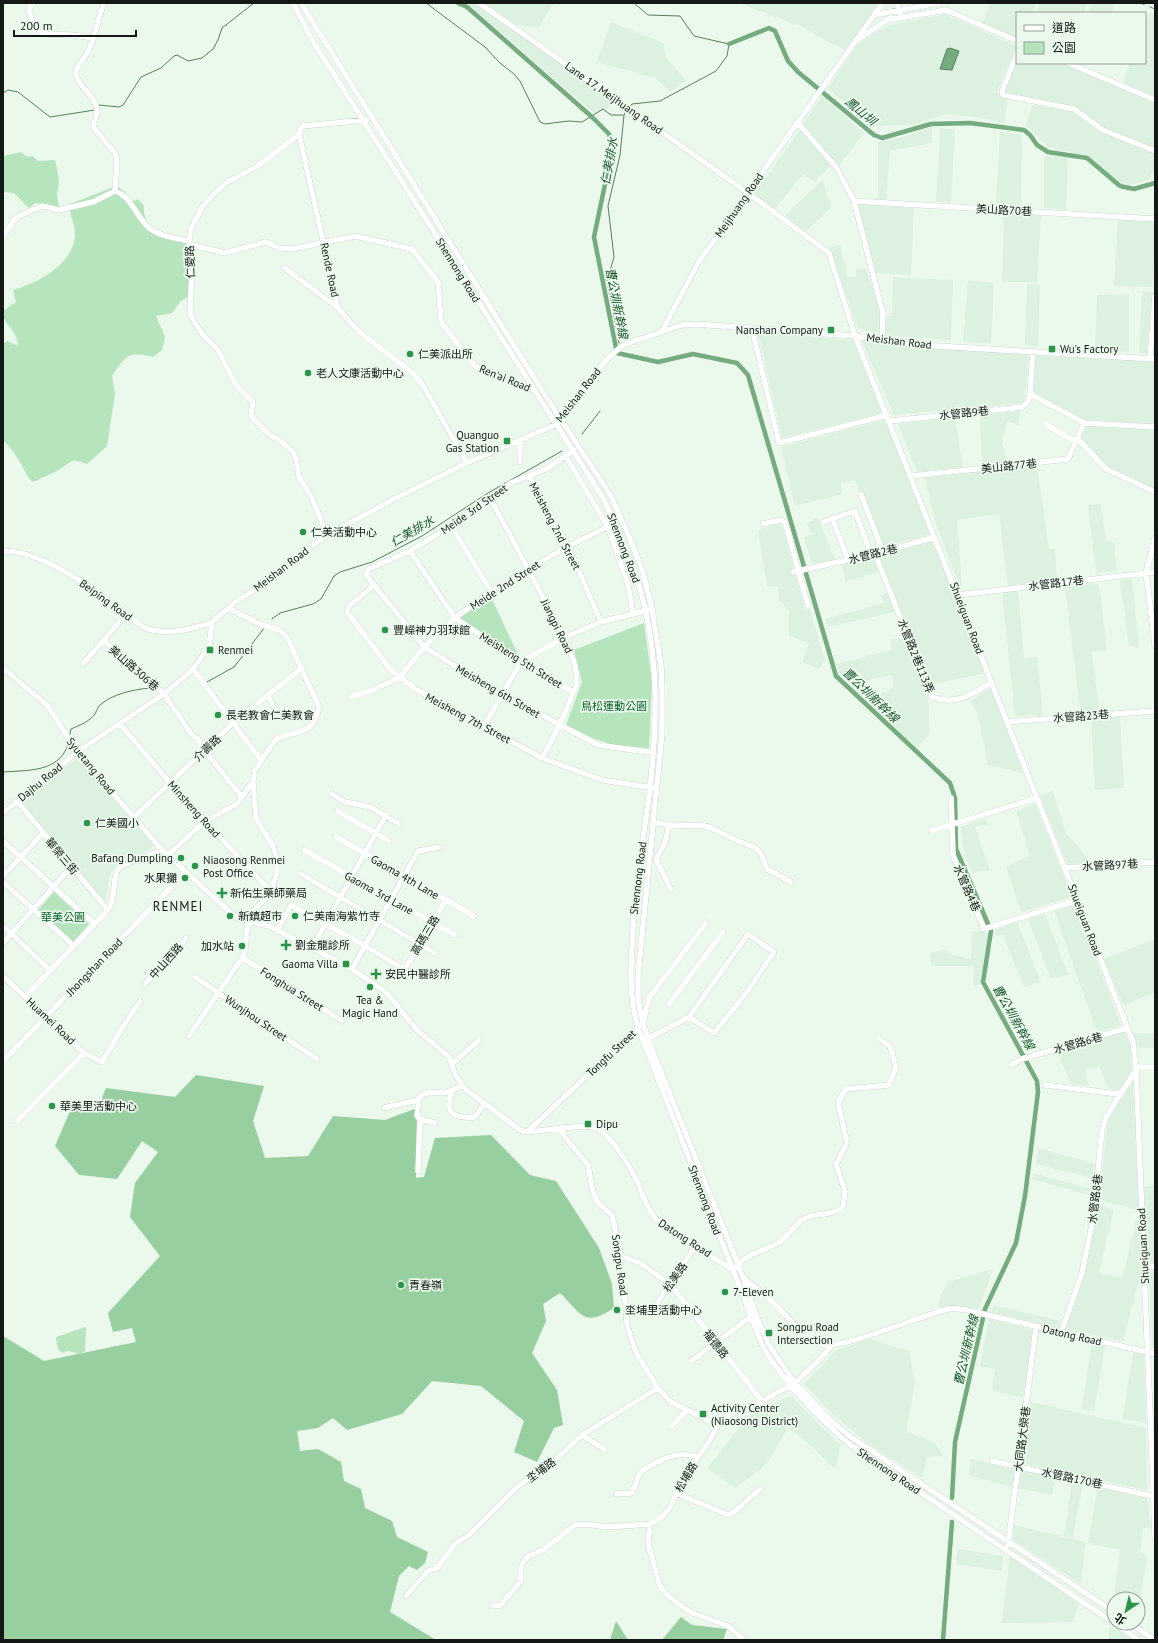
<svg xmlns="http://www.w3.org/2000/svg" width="1158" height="1643" font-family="'PT Sans','Noto Sans TC',sans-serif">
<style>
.built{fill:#dcf1df}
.green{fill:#b5e4bd}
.forest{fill:#97cfa1}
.water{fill:#75ab7f;stroke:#587f5f}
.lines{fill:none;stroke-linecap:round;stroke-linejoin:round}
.stream{stroke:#587f5f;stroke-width:1}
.canal{stroke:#75ab7f;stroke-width:4.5}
.minor-casing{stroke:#bac8bc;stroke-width:6}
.minor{stroke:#fff;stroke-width:5.5}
.rail{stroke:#848d85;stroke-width:1;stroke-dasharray:5 5;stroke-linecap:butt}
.poi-dot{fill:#2b944b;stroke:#ebf9ed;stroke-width:1.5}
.labels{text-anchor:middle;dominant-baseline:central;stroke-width:3.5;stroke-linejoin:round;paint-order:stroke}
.street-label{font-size:11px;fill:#141915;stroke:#ebf9ed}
.poi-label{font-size:11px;fill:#141915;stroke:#ebf9ed;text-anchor:start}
.park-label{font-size:11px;fill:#08612a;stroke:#ebf9ed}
.water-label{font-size:12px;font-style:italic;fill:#1b562c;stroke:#ebf9ed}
.quarter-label{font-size:13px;letter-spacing:1px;fill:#141915;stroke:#ebf9ed}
</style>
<rect width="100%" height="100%" fill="#ebf9ed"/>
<!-- built -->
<path class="built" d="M463 3H474L612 100 608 109 604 108 596 115 474 9Z
M484 3H554L538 28 516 25Z
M739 3H880L845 50 815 35 805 28Z
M990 3H1036L1032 13H1017V38L982 23Z
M1040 3H1087L1083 13H1036Z
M1092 3H1115L1111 13H1088Z
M1149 12 1155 15V96L1123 83 1130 63H1145V22Z
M945 14 1016 46 997 92 1008 100 1004 123 974 117 946 114 914 125 875 126 828 89 857 45 888 25Z
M611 22 664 43 665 57 686 80 670 92 655 78 597 62Z
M1017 62 1063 63 1155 102V149L1104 128 1073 107 1006 93 1005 89Z
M822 96 864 133 839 166 803 124Z
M1033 105 1070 111 1102 133 1155 154V166L1149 180 1129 185 1117 181 1088 156 1049 148 1026 125Z
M932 127V143L890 151 886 199 878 200V142L899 138Z
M940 128 955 130 951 202H936Z
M800 130 831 165 815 182 803 174 774 210 754 194Z
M1000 132 1022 135 1021 206 996 205Z
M1044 156 1068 157 1066 210 1044 208Z
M823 179 831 208 805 232 785 215Z
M857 204 914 208 911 275 876 273Z
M1004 212 1041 214 1037 282H1002Z
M1118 219 1154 221 1155 223 1153 287 1114 286Z
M840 245 848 277 856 276V270L866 268 881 313 879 333 858 328 829 248Z
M893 277 953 280 951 340 885 335 887 316H892Z
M968 280 994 283 991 344 963 342Z
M1027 284H1040L1038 346 1025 345Z
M1142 291 1153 292 1147 353H1139Z
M1129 294V352L1095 350 1097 295Z
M758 332 853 340 882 413 782 438Z
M861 339 1029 354 1024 403 894 415Z
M1036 355 1155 362V424L1085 420 1033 392Z
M1021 411 1018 425 1007 421 1002 444 1008 462 982 465 980 415Z
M955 418 963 467 917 472 898 424Z
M885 420 930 535 884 546 855 480 840 483 843 494 795 506 781 447Z
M1087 426 1155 430V490L1107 467 1081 438Z
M1037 466 1049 549H1055L1057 579 1008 586 999 514 957 520 962 585 960 587 937 527 924 477Z
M1101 504 1106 541 1114 542 1117 570 1096 573 1088 505Z
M818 518 835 560 812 564 804 537 812 535 807 523Z
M777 524 783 528 805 610 810 609 825 661 818 669 802 662 809 643 789 636V610L779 600 778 587 767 586 758 530Z
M934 541 986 673 929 685 878 555Z
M874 557 880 571 845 582 842 565Z
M1132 579 1139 648 1129 646 1120 580Z
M1099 584 1107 650 1092 652 1099 710 1080 711 1065 586Z
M1018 591 1024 658 1037 656 1043 715 1015 716 1002 592Z
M887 593 895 612 828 627 825 619 884 603 881 596Z
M905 638 928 698 930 734 917 748 876 710 871 700 894 687 892 675 865 681 862 672 840 676 837 664 892 650 890 640Z
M991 688 1023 773 988 765 978 714 970 701Z
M1120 715 1124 788 1095 790 1091 717Z
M78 758 154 845 148 851 117 863 110 874 105 904 21 802 48 778Z
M1053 791 1066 833 1092 863 1067 864 1040 796Z
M1035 804 1072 897 1021 912 1006 866 1030 856 1016 811Z
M985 819 988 824 975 827 990 870 972 873 963 848 961 827Z
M1075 905 1121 1025 1097 1032 1054 911Z
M1045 914 1068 975 1051 979 1028 919Z
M1017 922 1041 982 1024 987 1003 935 996 936 994 929Z
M972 931 987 932V942L980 984 973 986 974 966H932L930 953 945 949 952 955 971 959Z
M1155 939V992L1123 1005 1104 959Z
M1125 1031 1131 1047 1132 1075 1122 1088 1116 1090 1108 1088 1099 1066 1084 1070 1089 1086 1071 1084 1057 1051Z
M1133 1033 1155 1034V1048H1138Z
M1133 1081 1139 1210 1099 1200 1108 1119Z
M1039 1148 1095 1164 1093 1178 1036 1164Z
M1033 1173 1094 1190 1093 1196 1032 1179Z
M1155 1185V1264L1148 1265 1144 1187Z
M1099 1205 1114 1210 1099 1272 1122 1279 1136 1220 1137 1219 1139 1221 1141 1284H1138L1123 1341 1066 1329Z
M993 1269 979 1308 938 1307 940 1296 948 1282Z
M1155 1271V1349L1152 1348 1149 1272Z
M994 1305 1060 1321V1329L991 1312Z
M989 1319 1034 1330 1023 1398 992 1390 995 1369 980 1366Z
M870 1339 909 1351 915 1382 906 1431 936 1444 943 1456 927 1457 922 1478 867 1443 834 1415 804 1384 837 1350Z
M1092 1343 1105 1346 1094 1411 1081 1409Z
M1133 1353H1144L1146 1423 1122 1419Z
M791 1396 841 1446 835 1469 808 1443 788 1427 771 1457 761 1469 735 1488 707 1468 748 1417 782 1399Z
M1031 1402 1146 1428 1147 1490 1024 1464Z
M971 1459 1016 1470 1012 1487 968 1475Z
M1021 1470 1056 1477 1052 1495 1019 1488Z
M1072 1481 1083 1483 1073 1537 1064 1536Z
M1098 1487 1147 1498 1151 1527 1143 1529 1140 1551 1147 1557 1138 1614V1599H1114V1608L1113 1607 1120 1550 1088 1543Z
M1014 1525 1085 1542 1081 1584 1013 1540Z
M958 1549 1003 1556 1001 1571 956 1564Z
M1010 1555 1079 1602 1074 1622 1002 1623Z
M1109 1628 1117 1629 1133 1640H1109Z"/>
<!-- green -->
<path class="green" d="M21 152 27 157 33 156 38 161 55 160 59 181 57 195 59 207 35 203 29 208 14 193 3 192V156Z
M116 186 124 191 132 202 138 199 144 206C141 230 167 234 185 240L189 261V296L180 302 172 313 156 316 165 337 162 350 153 357C127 351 126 356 112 376L115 394 107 446 87 464 74 460 55 472 33 482C27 477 26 473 22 466 17 456 11 448 3 440V343L7 341 18 346C17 327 3 327 3 311L16 302 13 290C39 283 77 262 75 231 74 221 69 216 70 204Z
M491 597 519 657 459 618Z
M644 623 652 682 649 748 613 745 595 739 566 725 582 682 574 650Z
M54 892 89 924 73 942 38 910Z
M86 1327 85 1351 80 1354 69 1351 62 1353 58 1349 56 1337Z"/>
<!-- forest -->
<path class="forest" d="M196 1075 264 1086 253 1121 265 1158 308 1156 333 1116 385 1120 417 1108 416 1178 424 1177 435 1138 491 1135 530 1175 556 1181 599 1248 612 1284 614 1308C583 1328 582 1314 560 1293L543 1304 546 1321 532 1353 557 1390 563 1425 554 1428 537 1462 514 1452 524 1421 481 1386 432 1381 402 1414 347 1430 333 1418 318 1428 297 1431 300 1451 318 1449 341 1462 344 1481 361 1489 365 1508 392 1521 397 1537 428 1552 425 1563 417 1570 409 1566 399 1576 390 1612 436 1640H3V1336L44 1361 136 1342 132 1328 113 1332 108 1313 160 1256 130 1217 135 1183 158 1152 142 1141 117 1179 79 1175 55 1146 71 1109 99 1106 106 1088 175 1097Z
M681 1617 692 1625 727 1629 723 1640H662Z
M616 1621 628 1640H610Z"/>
<!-- water -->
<path class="water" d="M950 48 959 51 952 70 940 69 947 49Z"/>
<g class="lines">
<!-- stream -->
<path class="stream" d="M426 3 485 47 500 63 514 74 520 81 540 122 545 124 569 121 582 122 603 109 611 115H623
M3 93 8 90 18 92 50 117 95 110
M99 105 119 107 123 105 141 77 161 68 174 56 177 55 188 61 202 58 213 49 218 40 222 28 254 3
M630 107 632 104 660 101 716 71 727 56 729 44 694 36 680 16 648 15 634 3
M619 343 607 281 614 257 608 206 620 155 624 115 626 111
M582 434 600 411
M272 619 280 613 313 604 321 599 334 576 340 572 372 562 422 536 488 493 562 451
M207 682 234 667 265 627
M70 734 71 729C80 725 89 722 95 714 96 712 97 709 99 706 111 694 135 689 151 688
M3 772C27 770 58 773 68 745"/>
<!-- canal -->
<path class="canal" d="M458 3 467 7 592 117 609 134 613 146 594 237 617 353 658 362 693 354 737 363 748 375 836 676 950 783 955 798 956 849 991 931 983 982 1037 1081 1038 1092 1025 1196 1016 1243 985 1309 955 1442 952 1498
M729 44 769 28 775 31 788 61 798 72 874 135 882 138 931 124 970 123 1024 130 1030 135 1037 145 1048 152 1087 158 1120 186 1134 189 1155 183
M943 1640 952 1522"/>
<defs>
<path id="minor" d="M33 3 29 8C34 39 45 34 71 35 79 36 86 37 93 38
M104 3C97 19 96 38 87 53 84 60 75 65 76 75 79 88 97 96 97 112 97 117 94 122 93 127L115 153 117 161 115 191
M293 3 312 40 603 498C615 523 626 548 635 573 659 643 658 716 650 788 643 841 634 894 632 947 630 975 630 1001 638 1028L763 1347C786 1385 816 1415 849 1444L1139 1640
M301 3 543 392 611 496 628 534 643 572 652 609 661 665 662 690V734L638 976V999L641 1016 648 1039 738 1264 756 1315 769 1345 795 1383 823 1413 848 1435 1114 1612
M479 3 748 193 829 253 855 336 1133 1042 1136 1067 1155 1537
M897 3 900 14
M874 15 883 3
M887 20 946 10 1017 41
M859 39 890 18
M1017 54 1002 91 1003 95 1074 109 1103 130 1155 151
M1068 63 1155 100
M367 120 302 126 299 134 338 308 357 330 415 375 424 387 467 463
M797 122 836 167 854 201 883 313 882 339
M299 134 258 166 227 182 214 194 202 207 191 229 189 241 192 268 190 313 194 322 204 336 218 350 236 385 253 402 251 416 270 435 281 441 293 452 296 458 299 477 311 496 327 535
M854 201 1155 219
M3 235 17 217 42 206 59 210 93 202 115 191C132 197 135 215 148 227 158 236 176 238 189 241
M189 244 225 253 266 242 279 248 293 249 355 236 412 249 438 282 441 322 474 365 478 368 534 390
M285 268 338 308
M752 328 779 443 888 415
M662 331 698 263 874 15 938 3
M1033 352 1030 394 1084 423
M1150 358 1155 296
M890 421 1022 407 1028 402 1030 394
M1045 424 1076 442
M1078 439 1106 469 1155 492
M520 440V462
M574 450 548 468 511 483 499 491 451 526 410 551 369 569 366 575 424 647 502 694 598 745 648 752
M565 455 608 527 628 585 633 614
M529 476 568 546 601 622
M912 476 1068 459 1084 423 1155 427
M861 494 883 552
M490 498C511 537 533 576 552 616 562 635 577 658 577 681 577 686 573 693 571 698 563 719 553 738 542 758
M832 518 848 560
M823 522 855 511 871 555
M763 524 781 520 785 522 808 606
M451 526 491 591
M1155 538 1146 573 1155 646
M3 551C49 551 108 600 143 627 163 636 192 630 212 622
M410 551 455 618 521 662 573 692
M875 554 932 697C956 706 972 695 992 682
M793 572 875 554 935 537
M374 585 349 606 347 612 390 669 415 689 542 758 602 780 653 788
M958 595 1155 572
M104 641 164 694 192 735 197 738 204 750 242 797
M83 664 126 614
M3 668 48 706 77 752 162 850 232 914 239 919 269 926 312 948 352 969 386 992 416 1029 449 1057 455 1074 465 1089 520 1130 527 1132C546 1131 574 1124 592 1127 610 1131 630 1167 638 1183 644 1199 649 1214 662 1225L733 1270
M193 669 261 760
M268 696 277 712
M350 697 373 690 400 677 424 647 455 618 491 591 568 546 608 527
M1007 722 1155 711
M120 724 170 783 271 892
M484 726 521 662 563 638 601 622 648 610
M332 794 345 802 370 807 399 824
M951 798 953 856 984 929 1077 900
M17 801 108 910
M337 811 389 841
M3 813 77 752 164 694 193 669 209 647 212 622 234 603 267 582 304 551 327 535 394 499 467 463 557 424 607 359 623 345 682 325 696 324 855 336 919 345 1155 359
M134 817 233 723 302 668
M653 822 672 826 698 825 709 827 738 841 754 847 760 852 767 869 791 882
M669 825 665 843 656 859 671 890
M931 831 1037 798
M336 837 474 916
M3 841 95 924
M304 850 455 935
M168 855 205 821 237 804 253 781
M1064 868 1155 862
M301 874 435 953
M3 876 43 833
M3 882 74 946
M3 926 50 970
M277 931 291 905 365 946 421 979
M3 943 71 867
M312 948 386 815
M242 958 273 976 342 1021
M352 969 418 851 440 847
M405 969 446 900
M3 976 84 1053 102 1062 124 1025 140 1002
M195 977 317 1059
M145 984 186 938
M25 997 108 910C117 897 111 879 119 867L162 850
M669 1004 723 932
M189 1036 242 958 245 951 247 929 252 913 271 892 277 872V859L273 846 256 819 253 781 255 770 276 739C299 729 313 737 319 707L287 637 279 630 259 624 228 608
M645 1040 689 1017 748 934 774 952 747 992 714 1033 689 1017
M3 1061 186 872
M452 1064 479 1040
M1011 1065 1022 1059 1127 1028
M1136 1067H1155
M1045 1085 1118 1094 1121 1092
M453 1090C443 1112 452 1119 475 1117L484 1104
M384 1108 417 1100
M17 1121 84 1053
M435 1123 420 1119 417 1116 419 1097 429 1092 444 1093 462 1086
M561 1129 565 1137 588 1165 593 1192 598 1203 612 1215 621 1256 619 1278 626 1305 627 1325 636 1353 658 1388 671 1402 718 1425
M527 1132 643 1023 649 998 706 923
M418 1171 420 1119
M621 1256 640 1263 671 1285 762 1401
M736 1267C748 1252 766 1251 781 1241 791 1233 796 1221 808 1217 819 1213 836 1215 843 1206L845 1191 836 1164 847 1143 838 1102 846 1089 889 1085 896 1067 890 1046 879 1039
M1144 1267 1155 1266
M743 1278C751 1284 760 1290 767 1297 782 1309 804 1340 821 1345 839 1351 924 1314 949 1309 958 1307 969 1311 979 1313L1155 1354
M653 1309 696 1245
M1061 1333 1082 1273 1093 1219 1102 1131 1106 1117 1135 1071
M691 1361 752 1316
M672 1426 687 1410
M582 1435 605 1450
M992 1461 1152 1496
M676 1493 728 1515 734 1512 760 1489
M616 1494 632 1493 640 1472C657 1461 678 1449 698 1457
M1008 1545 1036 1327
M406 1596 428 1571 437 1568 456 1543 469 1535 518 1486 551 1464 582 1435 658 1388
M493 1605 500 1606 521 1581V1566L527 1557 543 1550 575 1525 587 1524 605 1527 650 1524
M1130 1623 1155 1640
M744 1640 728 1626 690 1612 667 1595 660 1586 648 1544 650 1524 662 1517 671 1506 681 1481 708 1443 721 1420 727 1416 762 1401 795 1383 822 1357 832 1345"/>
</defs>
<!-- minor casing -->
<use href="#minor" class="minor-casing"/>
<!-- minor -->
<use href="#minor" class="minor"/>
<!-- rail -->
<path class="rail" d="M1140 3 1155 9"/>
</g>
<!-- markers -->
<g class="poi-dot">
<rect x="827" y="326" width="8" height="8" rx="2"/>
<rect x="1048" y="345" width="8" height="8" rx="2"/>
<circle cx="410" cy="354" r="4"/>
<circle cx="308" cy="373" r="4"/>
<rect x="503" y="437" width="8" height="8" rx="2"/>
<circle cx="303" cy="532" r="4"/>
<circle cx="385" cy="630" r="4"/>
<rect x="206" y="646" width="8" height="8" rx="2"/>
<circle cx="218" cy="715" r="4"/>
<circle cx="87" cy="823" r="4"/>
<circle cx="181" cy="858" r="4"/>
<circle cx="195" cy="866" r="4"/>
<circle cx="185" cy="878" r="4"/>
<path d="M220 887h4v4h4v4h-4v4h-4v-4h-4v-4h4z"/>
<circle cx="230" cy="916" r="4"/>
<circle cx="295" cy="916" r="4"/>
<path d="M284 939h4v4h4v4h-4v4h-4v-4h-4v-4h4z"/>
<circle cx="242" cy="946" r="4"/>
<rect x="342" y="960" width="8" height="8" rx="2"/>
<path d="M374 968h4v4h4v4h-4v4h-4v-4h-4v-4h4z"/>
<circle cx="370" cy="987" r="4"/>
<circle cx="52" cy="1106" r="4"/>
<rect x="584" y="1120" width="8" height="8" rx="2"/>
<circle cx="401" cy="1285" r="4"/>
<circle cx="725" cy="1292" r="4"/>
<circle cx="617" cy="1310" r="4"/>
<rect x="765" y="1329" width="8" height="8" rx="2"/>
<rect x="699" y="1410" width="8" height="8" rx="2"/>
</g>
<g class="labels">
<!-- street labels -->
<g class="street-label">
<text transform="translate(614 98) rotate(35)">Lane 17, Meijhuang Road</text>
<text transform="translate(739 205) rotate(-55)">Meijhuang Road</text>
<text transform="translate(1004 210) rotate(3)">美山路70巷</text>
<text transform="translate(190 262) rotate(-92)">仁愛路</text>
<text transform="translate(330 270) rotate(78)">Rende Road</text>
<text transform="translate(458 270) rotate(58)">Shennong Road</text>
<text transform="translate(899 341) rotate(7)">Meishan Road</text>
<text transform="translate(505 378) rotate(22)">Ren'ai Road</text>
<text transform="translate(578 395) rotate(-52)">Meishan Road</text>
<text transform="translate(964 413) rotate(-6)">水管路9巷</text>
<text transform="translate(1009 466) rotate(-6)">美山路77巷</text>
<text transform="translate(474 509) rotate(-35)">Meide 3rd Street</text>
<text transform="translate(555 526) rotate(62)">Meisheng 2nd Street</text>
<text transform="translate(624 548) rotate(69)">Shennong Road</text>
<text transform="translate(873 554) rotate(-14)">水管路2巷</text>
<text transform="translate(281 569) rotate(-37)">Meishan Road</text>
<text transform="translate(1056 583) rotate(-7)">水管路17巷</text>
<text transform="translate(505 585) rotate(-33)">Meide 2nd Street</text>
<text transform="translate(106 600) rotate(36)">Beiping Road</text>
<text transform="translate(967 618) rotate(69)">Shueiguan Road</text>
<text transform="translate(557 626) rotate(64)">Jiangpi Road</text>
<text transform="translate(916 656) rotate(68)">水管路2巷113弄</text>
<text transform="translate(521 660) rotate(32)">Meisheng 5th Street</text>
<text transform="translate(134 668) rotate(41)">美山路306巷</text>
<text transform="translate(498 691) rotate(30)">Meisheng 6th Street</text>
<text transform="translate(1081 716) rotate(-4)">水管路23巷</text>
<text transform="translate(468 718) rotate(28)">Meisheng 7th Street</text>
<text transform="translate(207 748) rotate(-43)">介壽路</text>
<text transform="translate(91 766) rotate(51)">Syuetang Road</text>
<text transform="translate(40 782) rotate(-39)">Dajhu Road</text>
<text transform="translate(194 809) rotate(48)">Minsheng Road</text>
<text transform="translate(62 856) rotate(50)">華榮三街</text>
<text transform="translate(1110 865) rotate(-3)">水管路97巷</text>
<text transform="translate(405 877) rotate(30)">Gaoma 4th Lane</text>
<text transform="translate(638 878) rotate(-83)">Shennong Road</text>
<text transform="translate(967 888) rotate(66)">水管路4巷</text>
<text transform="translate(379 893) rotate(29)">Gaoma 3rd Lane</text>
<text transform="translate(1085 920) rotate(69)">Shueiguan Road</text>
<text transform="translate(425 935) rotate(-59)">高碼三路</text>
<text transform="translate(166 961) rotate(-48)">中山西路</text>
<text transform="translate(94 967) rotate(-46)">Jhongshan Road</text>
<text transform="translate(292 989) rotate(32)">Fonghua Street</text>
<text transform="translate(256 1018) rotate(34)">Wunjhou Street</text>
<text transform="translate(51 1021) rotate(43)">Huamei Road</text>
<text transform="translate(1078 1043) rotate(-16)">水管路6巷</text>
<text transform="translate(611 1053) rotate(-43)">Tongfu Street</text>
<text transform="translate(1095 1199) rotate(-83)">水管路8巷</text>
<text transform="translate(705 1200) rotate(69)">Shennong Road</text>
<text transform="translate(685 1238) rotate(33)">Datong Road</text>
<text transform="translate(1143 1246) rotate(-93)">Shueiguan Road</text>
<text transform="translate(620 1265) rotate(82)">Songpu Road</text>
<text transform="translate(675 1277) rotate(-56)">松美路</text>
<text transform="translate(1072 1335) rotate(13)">Datong Road</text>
<text transform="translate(716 1344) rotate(52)">福德路</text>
<text transform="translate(1022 1439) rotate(-83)">大同路大榮巷</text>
<text transform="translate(541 1470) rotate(-36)">坔埔路</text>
<text transform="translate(889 1471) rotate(34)">Shennong Road</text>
<text transform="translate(686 1477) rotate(-60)">松埔路</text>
<text transform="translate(1072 1478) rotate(12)">水管路170巷</text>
</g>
<!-- poi labels -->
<g class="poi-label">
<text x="823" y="330" text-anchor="end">Nanshan Company</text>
<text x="1060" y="349">Wu's Factory</text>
<text x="418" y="354">仁美派出所</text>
<text x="316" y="373">老人文康活動中心</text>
<text x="499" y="435" text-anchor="end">Quanguo<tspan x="499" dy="13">Gas Station</tspan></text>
<text x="311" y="532">仁美活動中心</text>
<text x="393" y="630">豐嶸神力羽球館</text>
<text x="218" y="650">Renmei</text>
<text x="226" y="715">長老教會仁美教會</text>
<text x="95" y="823">仁美國小</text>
<text x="173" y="858" text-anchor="end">Bafang Dumpling</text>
<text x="203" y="860">Niaosong Renmei<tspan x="203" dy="13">Post Office</tspan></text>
<text x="177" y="878" text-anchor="end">水果攤</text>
<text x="230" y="893">新佑生藥師藥局</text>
<text x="238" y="916">新鎮超市</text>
<text x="303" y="916">仁美南海紫竹寺</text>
<text x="295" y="945">劉金龍診所</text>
<text x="234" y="946" text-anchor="end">加水站</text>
<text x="338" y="964" text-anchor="end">Gaoma Villa</text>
<text x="385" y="974">安民中醫診所</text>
<text x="370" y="1000" text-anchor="middle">Tea &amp;<tspan x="370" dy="13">Magic Hand</tspan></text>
<text x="60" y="1106">華美里活動中心</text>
<text x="596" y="1124">Dipu</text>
<text x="409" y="1285">青春嶺</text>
<text x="733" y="1292">7-Eleven</text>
<text x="625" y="1310">坔埔里活動中心</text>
<text x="777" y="1327">Songpu Road<tspan x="777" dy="13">Intersection</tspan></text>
<text x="711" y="1408">Activity Center<tspan x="711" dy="13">(Niaosong District)</tspan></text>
</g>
<!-- park labels -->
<g class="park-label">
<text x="614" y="706">鳥松運動公園</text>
<text x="63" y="917">華美公園</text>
</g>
<!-- water labels -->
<g class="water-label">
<text transform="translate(861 111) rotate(40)">鳳山圳</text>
<text transform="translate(609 161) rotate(-80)">仁美排水</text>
<text transform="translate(617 303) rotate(79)">曹公圳新幹線</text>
<text transform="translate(412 531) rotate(-30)">仁美排水</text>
<text transform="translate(871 695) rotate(44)">曹公圳新幹線</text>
<text transform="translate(1014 1017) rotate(61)">曹公圳新幹線</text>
<text transform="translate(966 1350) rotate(-77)">曹公圳新幹線</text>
</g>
<!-- quarter labels -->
<g class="quarter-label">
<text x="178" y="906">RENMEI</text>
</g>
</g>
<!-- border -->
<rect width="1158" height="1643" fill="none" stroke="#141915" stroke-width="8"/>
<!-- legend -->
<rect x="1016" y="12" width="130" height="52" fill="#ebf9ed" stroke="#959f97"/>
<rect x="1024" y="25" width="20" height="6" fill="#ffffff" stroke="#959f97"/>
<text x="1052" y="32" font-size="12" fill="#141915">道路</text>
<rect x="1024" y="42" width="20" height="12" fill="#b5e4bd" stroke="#959f97"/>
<text x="1052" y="52" font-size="12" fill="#141915">公園</text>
<!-- north arrow -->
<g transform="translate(1126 1611) rotate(215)"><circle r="19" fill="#ebf9ed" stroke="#959f97"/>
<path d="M0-3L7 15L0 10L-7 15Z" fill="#2b944b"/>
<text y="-6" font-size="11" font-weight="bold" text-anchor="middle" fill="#141915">北</text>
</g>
<!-- scale -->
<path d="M14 30v6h122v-6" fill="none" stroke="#141915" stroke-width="2"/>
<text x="20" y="30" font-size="12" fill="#141915" stroke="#ebf9ed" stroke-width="3" paint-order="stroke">200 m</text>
</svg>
